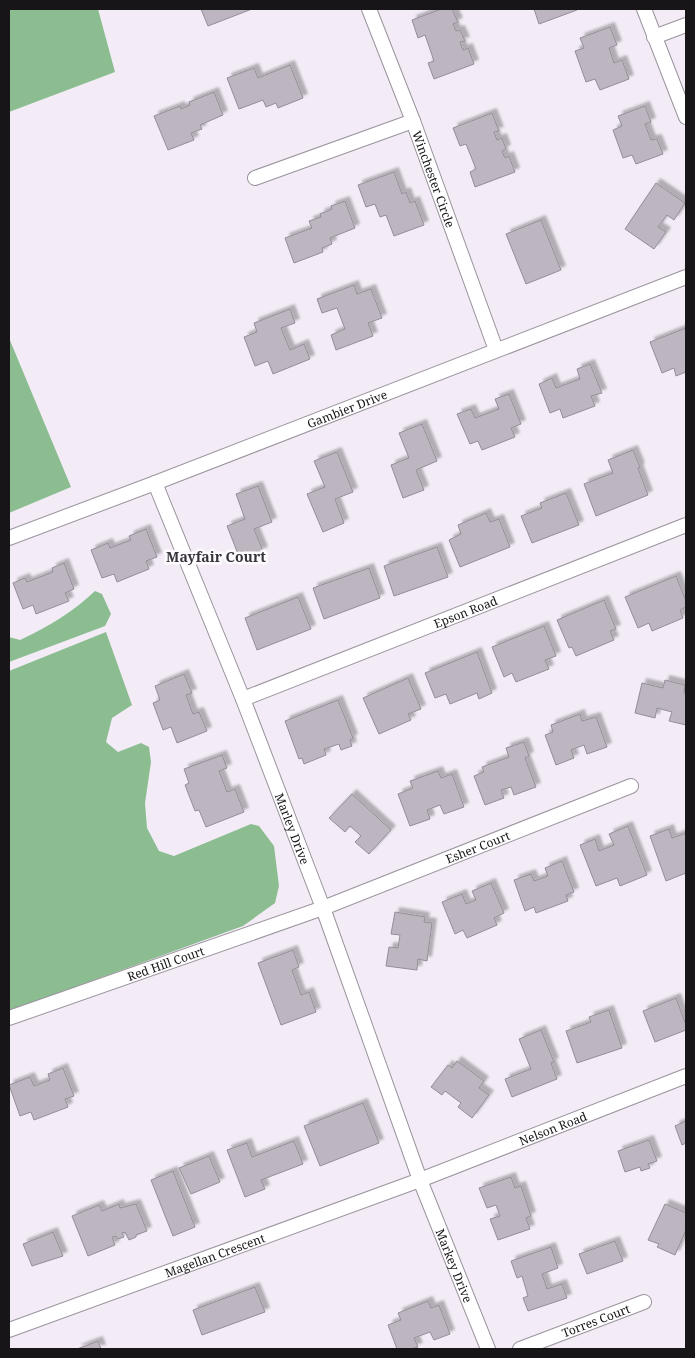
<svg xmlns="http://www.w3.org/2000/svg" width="695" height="1358" font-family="'Noto Serif',serif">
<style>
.forest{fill:#8bbd91}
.building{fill:#bdb6c1;stroke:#948d98;filter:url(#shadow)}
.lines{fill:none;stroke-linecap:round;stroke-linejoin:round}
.minor-casing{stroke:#9a939e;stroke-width:16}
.minor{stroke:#fff;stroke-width:14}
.labels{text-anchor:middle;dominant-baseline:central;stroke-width:5;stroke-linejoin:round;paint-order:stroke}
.street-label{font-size:12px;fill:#181519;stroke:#fdfbfe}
.neighbourhood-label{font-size:14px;font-weight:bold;fill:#38323b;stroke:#fdfbfe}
</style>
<defs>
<filter id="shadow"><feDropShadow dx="4.5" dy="-4.5" stdDeviation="1" flood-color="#0004"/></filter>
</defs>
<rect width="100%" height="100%" fill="#f3ecf7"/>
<!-- forest -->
<path class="forest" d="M9 9H98L115 72 9 112Z
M9 338 71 487 9 513Z
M95 591 102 594 111 614 105 626 9 662V637L20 640C48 627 73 612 95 591Z
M106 632 132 705 112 718 106 742 118 752 141 743 149 747 151 762 145 803 147 828 159 851 174 856 251 824 259 826 274 846 279 886 275 903 243 926 9 1011V671Z"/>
<!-- building -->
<path class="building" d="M201 9H252L208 26Z
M441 9H452L458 22 453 24 456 31 460 30 465 41 460 42 463 50 468 48 474 64 434 79 428 63 434 61 425 35 418 38 412 20Z
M534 9H576L577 10 539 24Z
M610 27 617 45 609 48 614 63 622 60 629 79 600 90 595 79 586 82 575 51 584 48 580 38Z
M290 65 303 98 278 108 276 103 266 107 263 100 239 109 227 78 254 68 258 78Z
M214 92 223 115 200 125 202 129 191 133 194 140 168 150 154 116 180 106 181 109 190 105 189 102Z
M645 106 651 122 645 124 651 140 657 139 663 154 636 164 632 155 623 158 613 130 622 126 618 116Z
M492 113 499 131 494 132 497 140 502 138 506 149 502 151 505 158 509 156 515 172 475 187 470 172 476 169 466 144 460 146 453 128Z
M394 172 402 194 406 192 410 203 415 201 424 225 394 236 386 215 380 217 375 204 366 207 358 185Z
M656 183 685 203 674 220 667 215 658 227 666 232 654 249 625 229Z
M345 201 355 228 330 238 332 244 322 248 323 252 294 263 285 238 312 228 309 221 321 217 320 214 332 209 331 206Z
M541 220 561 270 526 284 506 234Z
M354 285 357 294 371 289 382 318 368 323 373 336 336 350 331 335 345 329 337 308 322 313 317 299Z
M290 309 295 323 281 328 290 350 304 344 310 359 273 374 268 361 255 366 244 337 257 332 254 323Z
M686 328V372L676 376 674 368 662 373 650 342Z
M590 364 602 393 591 396 595 406 563 418 560 409 550 413 539 384 552 378 556 388 580 379 577 369Z
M509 394 521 424 511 428 515 437 482 450 478 441 470 444 457 414 471 409 475 418 499 409 495 399Z
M422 424 437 461 416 470 424 490 403 498 391 465 409 458 399 433Z
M633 450 640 467 638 468 648 495 596 516 584 484 613 473 608 460Z
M337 452 353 492 335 499 344 523 323 532 307 494 325 487 314 461Z
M258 486 272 522 254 529 263 551 240 559 227 526 245 519 236 494Z
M566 493 579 525 532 543 521 516 542 508 540 503Z
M486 513 490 522 499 519 510 547 460 567 449 540 461 534 458 525Z
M146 529 157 557 146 561 149 569 117 582 114 574 102 578 91 550 108 543 110 548 131 540 129 536Z
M437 547 448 577 394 596 384 566Z
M64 563 74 589 65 593 69 601 36 614 33 605 23 609 13 583 25 578 27 582 53 572 52 568Z
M369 568 380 598 324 619 313 588Z
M676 576 686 601V607L680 610 683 618 652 631 649 623 638 628 625 597Z
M298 597 311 629 257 650 245 618Z
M604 600 616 629 610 631 614 640 576 656 572 647 569 648 557 620Z
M544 626 556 656 545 660 549 669 516 682 512 673 504 677 492 647Z
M477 652 492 693 479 699 477 693 450 704 446 694 435 698 425 673Z
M184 674 192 693 186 695 193 714 199 712 207 731 177 743 171 727 163 730 153 703 160 700 155 686Z
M408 678 421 709 408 714 411 720 379 734 363 698Z
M665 680 685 685 684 693 686 694V725L669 721 672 712 657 708 655 718 635 713 642 683 663 688Z
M338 700 353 738 350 740 352 746 341 750 339 744 324 749 326 755 304 764 302 758 299 759 285 721Z
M580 714 582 721 596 717 607 747 587 754 584 745 571 750 574 758 556 765 545 735 553 732 551 725Z
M524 742 529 756 525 758 536 787 514 795 511 787 501 790 504 798 485 805 474 776 484 772 482 767 509 757 506 748Z
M222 755 227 768 219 771 227 792 235 789 244 812 206 827 199 810 195 811 185 785 189 783 184 769Z
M438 771 441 778 452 774 464 807 444 814 440 805 427 810 430 819 410 826 398 794 413 788 410 781Z
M352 794 391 830 369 854 355 842 361 836 350 826 345 832 329 818Z
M628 826 647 875 620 886 617 878 596 886 580 845 595 839 599 851 614 845 609 834Z
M669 829 672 838 686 833V873L666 881 650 836Z
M562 861 574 892 566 895 568 901 536 913 534 907 525 911 514 880 531 874 534 881 548 876 545 868Z
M491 883 504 913 494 918 497 925 467 938 463 930 455 934 442 902 462 894 466 904 476 900 472 891Z
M395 912 425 917 424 922 432 923 427 961 418 959 417 970 386 966 389 947 398 948 400 935 391 934Z
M293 950 299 967 292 970 301 995 309 992 316 1012 281 1025 258 963Z
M676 998 686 1025V1030L655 1042 643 1011Z
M609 1010 622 1048 577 1063 566 1031 591 1022 589 1017Z
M541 1030 554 1062 551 1063 557 1079 512 1097 505 1079 531 1069 519 1039Z
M457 1061 484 1081 479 1088 489 1095 472 1118 458 1107 461 1103 445 1091 442 1095 431 1087 448 1065 452 1068Z
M63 1068 74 1096 65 1099 68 1107 34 1120 31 1112 20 1116 9 1085 30 1077 34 1086 50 1080 48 1074Z
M363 1103 379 1143 320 1166 304 1126Z
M686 1121V1143L682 1145 675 1126Z
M649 1140 657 1161 648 1164 650 1168 641 1171 640 1167 625 1172 618 1151Z
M294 1141 303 1164 261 1180 265 1189 245 1197 227 1150 247 1143 252 1157Z
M209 1156 220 1182 191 1194 179 1168Z
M173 1171 195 1227 173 1236 151 1180Z
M511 1177 515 1188 521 1186 531 1216 526 1218 530 1229 498 1240 490 1219 500 1216 496 1205 487 1208 479 1188Z
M119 1204 120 1208 136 1204 147 1231 136 1235V1237L129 1240 125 1232 122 1233 124 1237 118 1239 116 1236 112 1237 115 1245 88 1256 72 1216 99 1205 102 1211Z
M665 1204 686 1213V1230L675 1255 657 1247 659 1244 648 1240Z
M53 1232 63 1256 32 1266 23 1244Z
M615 1241 623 1261 587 1274 579 1254Z
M551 1247 558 1268 542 1274 547 1289 562 1284 567 1298 528 1311 523 1298 528 1296 522 1276 517 1278 511 1261Z
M255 1287 265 1312 202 1335 193 1310Z
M428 1301 431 1308 439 1305 450 1334 434 1340 430 1332 414 1338 418 1347 411 1349H397L388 1325 401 1320 398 1313Z
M98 1341 101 1349H77Z"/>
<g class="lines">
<defs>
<g id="minor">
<path id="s1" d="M369 9 413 121 496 350"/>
<path d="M644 9 686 117"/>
<path d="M654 37 686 25"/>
<path d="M255 178 413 121"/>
<path id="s2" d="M155 483 243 699 323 908 420 1180 488 1349"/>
<path id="s3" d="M9 538 155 483 686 277"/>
<path id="s4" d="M243 699 686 525"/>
<path id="s5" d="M9 1018 323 908 631 786"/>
<path id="s6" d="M9 1330 420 1180 686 1076"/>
<path id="s7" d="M520 1349 644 1302"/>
</g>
</defs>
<!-- minor casing -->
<use href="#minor" class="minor-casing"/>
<!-- minor -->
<use href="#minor" class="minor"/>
</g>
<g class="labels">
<!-- street labels -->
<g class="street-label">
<text stroke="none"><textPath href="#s1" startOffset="182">Winchester Circle</textPath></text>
<text stroke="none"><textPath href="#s3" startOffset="362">Gambier Drive</textPath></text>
<text stroke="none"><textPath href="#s4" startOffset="239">Epson Road</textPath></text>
<text stroke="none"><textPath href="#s2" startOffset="372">Marley Drive</textPath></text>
<text stroke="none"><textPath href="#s5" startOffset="499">Esher Court</textPath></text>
<text stroke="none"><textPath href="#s5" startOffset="166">Red Hill Court</textPath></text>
<text stroke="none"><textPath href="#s6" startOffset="580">Nelson Road</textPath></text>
<text stroke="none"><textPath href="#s6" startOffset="219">Magellan Crescent</textPath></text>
<text stroke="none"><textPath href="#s2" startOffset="838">Markey Drive</textPath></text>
<text stroke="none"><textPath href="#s7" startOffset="81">Torres Court</textPath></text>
</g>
<!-- neighbourhood labels -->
<g class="neighbourhood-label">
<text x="216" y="556">Mayfair Court</text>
</g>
</g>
<!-- border -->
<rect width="695" height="1358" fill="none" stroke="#181519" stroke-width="20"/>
</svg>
